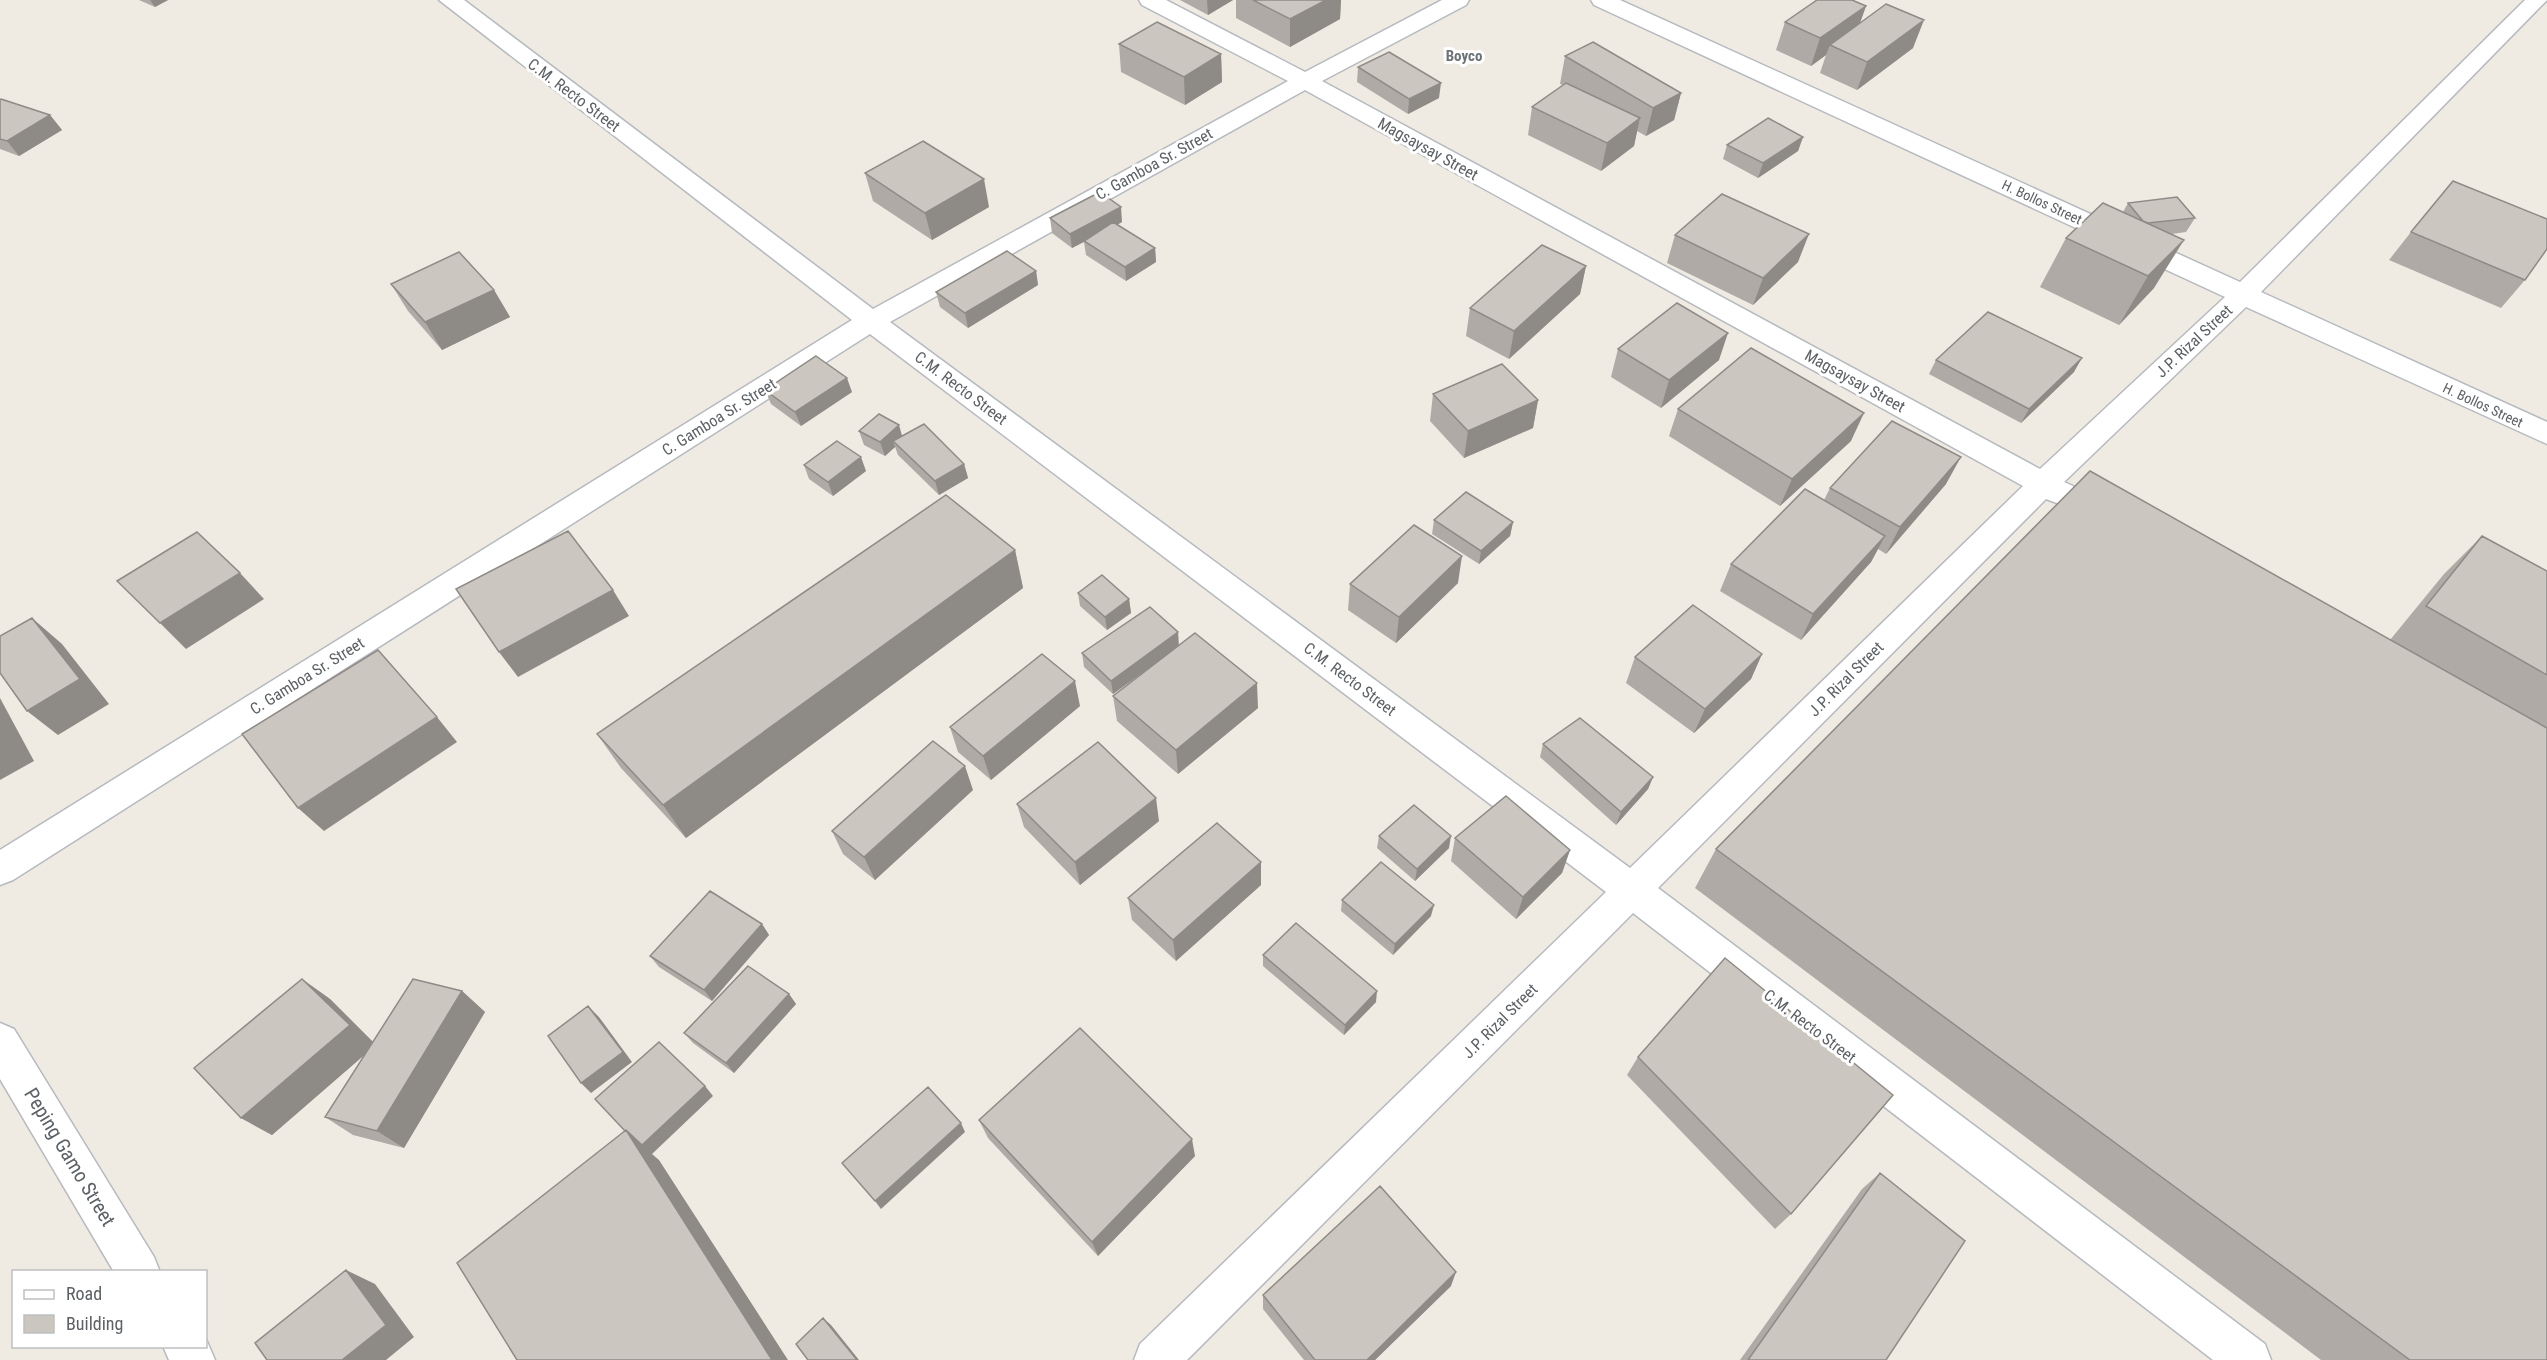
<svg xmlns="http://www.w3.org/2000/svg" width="2547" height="1360" font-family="'Roboto Condensed',sans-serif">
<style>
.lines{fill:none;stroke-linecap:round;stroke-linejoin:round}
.minor-casing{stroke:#b6babf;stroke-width:3}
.minor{fill:#fff;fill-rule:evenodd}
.wall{fill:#afaaa5}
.shaded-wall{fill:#8e8b86}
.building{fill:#cbc6c0;stroke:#8e8b86;stroke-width:1.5}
.labels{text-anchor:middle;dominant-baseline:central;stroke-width:6;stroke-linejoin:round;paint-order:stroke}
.far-street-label{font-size:14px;fill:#5b6165;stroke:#fff}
.far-neighbourhood-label{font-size:15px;font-weight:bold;fill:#6c7377;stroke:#fff}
.street-label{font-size:16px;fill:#5b6165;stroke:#fff}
.near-street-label{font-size:20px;fill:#5b6165;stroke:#fff}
</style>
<rect width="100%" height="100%" fill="#efebe3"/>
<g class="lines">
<defs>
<path id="minor" d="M439 0H464L873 309 1288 81 1142 5 1139 0H1166L1305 72 1442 0H1469L1466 5 1322 81 2040 469 2225 297 1594 5 1591 0H1620L2240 282 2525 0H2547L2261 292 2547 422V444L2246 307 2064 482 2073 486 2077 494 2073 502 2062 505 2046 499 1658 888 2265 1344 2271 1360H2213L1633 913 1187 1360H1134L1140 1344 1606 892 870 334 13 880 0 885V850L852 320ZM1305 90 2023 486 1630 868 890 322Z
M0 1023 14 1029 154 1257 160 1272H114L0 1079Z
M206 1339 215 1360H169L163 1346H206Z"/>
</defs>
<!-- minor casing -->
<use href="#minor" class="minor-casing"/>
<!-- minor -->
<use href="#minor" class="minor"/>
</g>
<!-- wall -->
<path class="wall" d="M139 0H168L155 7Z
M1180 0H1233L1208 15Z
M1236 0H1341L1340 19 1290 47 1236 18Z
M1866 6 1860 23 1913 48 1857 90 1820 73 1826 55 1811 66 1776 50 1785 22Z
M1119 44 1221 54 1222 82 1185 105 1121 72Z
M1565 56 1681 93 1674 120 1646 136 1637 131 1634 146 1601 171 1528 135 1532 107 1563 85 1560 84Z
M1358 67 1439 98 1408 114 1357 82Z
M0 100 50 115 62 130 19 156 0 149Z
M1803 137 1798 151 1758 178 1723 159 1727 145Z
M865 173 989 207 932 240 873 201Z
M2128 203 2195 218 2186 232 2172 234 2154 288 2119 325 2040 287 2066 238 2123 212Z
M1050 218 1122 222 1117 225 1155 248 1156 262 1126 281 1086 255 1084 242 1072 248 1052 233Z
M2411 232 2525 280 2501 308 2389 260Z
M1675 235 1798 262 1753 305 1667 263Z
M1586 266 1580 294 1509 359 1466 336 1470 308Z
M1036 271 1038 285 968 328 940 307 936 292Z
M391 284 494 290 510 317 442 350 408 311Z
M1618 349 1719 360 1661 408 1611 377Z
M1936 360 2074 372 2021 423 1929 374Z
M765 390 852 392 801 426 771 404Z
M1433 394 1538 400 1533 428 1464 458 1430 421Z
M1678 409 1851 441 1780 506 1669 436Z
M859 431 902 436 964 464 968 478 939 495 898 455 895 447 885 456 864 445Z
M804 465 866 471 833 496 809 479Z
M1946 484 1886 554 1878 549 1871 562 1801 640 1720 591 1731 564 1824 500 1830 488Z
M1434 520 1513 522 1510 536 1479 564 1432 534Z
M2482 536 2547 571V1360H2321L1695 888 1716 849 2390 640 2444 574Z
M1015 550 1023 588 686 838 621 768 597 734Z
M1458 583 1396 643 1348 610 1350 584Z
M1078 593 1129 599 1131 613 1107 630 1080 606Z
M1179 645 1258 708 1178 774 1117 721 1113 696 1155 664 1113 694 1084 667 1082 653Z
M1762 654 1751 679 1694 733 1626 683 1635 657Z
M1080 706 991 780 958 752 950 727Z
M1543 744 1653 777 1648 789 1616 825 1540 757Z
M973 790 875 880 843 854 832 831Z
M1017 804 1159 821 1080 885 1024 827Z
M1379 836 1449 848 1415 881 1377 848Z
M1455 838 1570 850 1562 873 1516 919 1451 861Z
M1261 862V885L1176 961 1132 920 1128 898Z
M1342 900 1431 916 1393 955 1341 911Z
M762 924 769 935 712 1001 659 967 650 956Z
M1263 955 1376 1002 1344 1035 1263 966Z
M302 979 330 999 373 1042 462 991 485 1012 404 1148 353 1135 325 1117 365 1054 272 1135 241 1118Z
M789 994 796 1004 734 1073 693 1043 684 1033Z
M1638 1057 1791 1214 1775 1229 1627 1075Z
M979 1120 1195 1156 1098 1256 988 1138Z
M1880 1173 1886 1360H1740L1862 1189Z
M1451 1286 1375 1360H1304L1263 1309V1295Z"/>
<!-- shaded-wall -->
<path class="shaded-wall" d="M150 0H168L155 7Z
M1207 0H1233L1208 15Z
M1326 0H1341L1340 19 1290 47V19Z
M1866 6 1856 34 1830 45 1826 55 1811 66 1820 38Z
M1924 20 1913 48 1857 90 1867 62Z
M1221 54 1222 82 1185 105 1184 77Z
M1441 83 1439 98 1408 114 1409 99Z
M1681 93 1674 120 1646 136 1653 108Z
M50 115 62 130 19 156 7 141Z
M1640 118 1634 146 1601 171 1607 143Z
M1803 137 1798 151 1758 178 1763 163Z
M984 179 989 207 932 240 925 213Z
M1121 207 1122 222 1072 248 1070 234Z
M1809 234 1798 262 1753 305 1763 278Z
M2184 240 2154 288 2119 325 2148 276Z
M1155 248 1156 262 1126 281 1125 267Z
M1586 266 1580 294 1509 359 1514 331Z
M1036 271 1038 285 968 328 965 313Z
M494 290 510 317 442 350 425 322Z
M1728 333 1719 360 1661 408 1669 380Z
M2082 358 2074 372 2021 423 2029 409Z
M847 378 852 392 801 426 795 412Z
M1538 400 1533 428 1464 458 1468 431Z
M1864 413 1851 441 1780 506 1792 479Z
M899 425 903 439 893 441 895 447 885 456 880 442Z
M861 457 866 471 833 496 828 482Z
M1961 457 1946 484 1886 554 1900 527Z
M964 464 968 478 939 495 935 481Z
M1513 522 1510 536 1479 564 1481 551Z
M1885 536 1871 562 1801 640 1813 614Z
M1015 550 1023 588 686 838 663 805Z
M1462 556 1458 583 1396 643 1399 617Z
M240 573 264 599 186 649 160 623Z
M613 590 629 616 518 677 499 652Z
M1129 599 1131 613 1107 630 1105 617Z
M32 618 62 644 109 704 58 735 27 711Z
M1178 632 1179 646 1113 694 1111 681Z
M1762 654 1751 679 1694 733 1705 709Z
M1075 681 1080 706 991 780 983 756Z
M1257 683 1258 708 1178 774 1176 750Z
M0 698 34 761 0 780Z
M437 717 457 742 324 831 298 808Z
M965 766 973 790 875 880 864 857Z
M1653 777 1648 789 1616 825 1621 812Z
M1156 798 1159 821 1080 885 1075 862Z
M1451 836 1449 848 1415 881 1417 869Z
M1570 850 1562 873 1516 919 1523 897Z
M1261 862V885L1176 961 1173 940Z
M1434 905 1431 916 1393 955 1395 944Z
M762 924 769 935 712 1001 704 990Z
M302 979 330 999 376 1045 272 1135 241 1118Z
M462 991 485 1012 404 1148 377 1131Z
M1377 991 1376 1002 1344 1035 1345 1025Z
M789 994 796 1004 734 1073 726 1063Z
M588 1006 599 1017 632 1062 591 1093 581 1083Z
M705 1086 713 1096 652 1154 659 1160 788 1360H772L626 1130Z
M961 1123 965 1132 881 1209 875 1201Z
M1192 1139 1195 1156 1098 1256 1092 1242Z
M346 1270 375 1284 414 1337 386 1360H342Z
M1456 1272 1451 1286 1375 1360H1367Z
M823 1318 831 1325 859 1360H857Z"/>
<!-- building -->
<path class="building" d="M1253 0H1326L1290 19Z
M1817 0H1852L1866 6 1820 38 1785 22Z
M1886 4 1924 20 1867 62 1830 45Z
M1157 22 1221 54 1184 77 1119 44Z
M1593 42 1681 93 1653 108 1565 56Z
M1389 52 1441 83 1409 99 1358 67Z
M1566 83 1640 118 1607 143 1532 107Z
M1 99 50 115 7 141 0 139V100Z
M1768 118 1803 137 1763 163 1727 145Z
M923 141 984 179 925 213 865 173Z
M2453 181 2547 219V249L2525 280 2411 232Z
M1100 192 1121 207 1070 234 1050 218Z
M1722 194 1809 234 1763 278 1675 235Z
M2177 197 2195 218 2148 223 2143 221 2128 203Z
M2103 203 2184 240 2148 276 2066 238Z
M1113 222 1155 248 1125 267 1084 241Z
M1542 245 1586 266 1514 331 1470 308Z
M1007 251 1036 271 965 313 936 292Z
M459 252 494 290 425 322 391 284Z
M1677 303 1728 333 1669 380 1618 349Z
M1988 312 2082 358 2029 409 1936 360Z
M1751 348 1864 413 1792 479 1678 409Z
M816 356 847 378 795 412 765 390Z
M1502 364 1538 400 1468 431 1433 394Z
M879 414 899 425 880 442 859 431Z
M1892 421 1961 457 1900 527 1830 488Z
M924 424 964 464 935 481 893 441Z
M837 441 861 457 828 482 804 465Z
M2090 471 2547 728V1360H2410L1716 849Z
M1805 489 1885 536 1813 614 1731 564Z
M1466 492 1513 522 1481 551 1434 520Z
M946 495 1015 550 663 805 597 734Z
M1414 525 1462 556 1399 617 1350 584Z
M568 531 613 590 499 652 456 589Z
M197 532 240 573 160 623 117 581Z
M2482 536 2547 571V675L2426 606Z
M1102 575 1129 599 1105 617 1078 593Z
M1693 605 1762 654 1705 709 1635 657Z
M1150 607 1178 632 1111 681 1082 653Z
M32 618 80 679 27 711 0 673V636Z
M1195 633 1257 683 1176 750 1113 696Z
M378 650 437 717 298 808 242 734Z
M1042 654 1075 681 983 756 950 727Z
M1580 718 1653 777 1621 812 1543 744Z
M933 741 965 766 864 857 832 831Z
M1098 742 1156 798 1075 862 1017 804Z
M1506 796 1570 850 1523 897 1455 838Z
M1414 805 1451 836 1417 869 1379 836Z
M1217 823 1261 862 1173 940 1128 898Z
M1381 862 1434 905 1395 944 1342 900Z
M710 891 762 924 704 990 650 956Z
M1296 923 1377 991 1345 1025 1263 955Z
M1725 958 1893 1095 1791 1214 1638 1057Z
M748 966 789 994 726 1063 684 1033Z
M302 979 350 1025 241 1118 194 1068Z
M413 979 462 991 377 1131 325 1117Z
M588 1006 623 1052 581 1083 548 1036Z
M1080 1028 1192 1139 1092 1242 979 1120Z
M659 1042 705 1086 642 1145 626 1130 625 1131 595 1099Z
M928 1087 961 1123 875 1201 842 1163Z
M626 1130 772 1360H517L457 1263Z
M1880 1173 1965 1241 1886 1360H1748Z
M1380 1186 1456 1272 1367 1360H1315L1263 1295Z
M346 1270 386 1325 342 1360H267L255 1343Z
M823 1318 857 1360H808L796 1344Z"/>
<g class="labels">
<!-- far-street labels -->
<g class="far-street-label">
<text transform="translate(2042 202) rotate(25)">H. Bollos Street</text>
<text transform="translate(2483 405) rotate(25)">H. Bollos Street</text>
</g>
<!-- far-neighbourhood labels -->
<g class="far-neighbourhood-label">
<text x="1464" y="56">Boyco</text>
</g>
<!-- street labels -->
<g class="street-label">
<text transform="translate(574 95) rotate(37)">C.M. Recto Street</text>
<text transform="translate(1428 149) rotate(29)">Magsaysay Street</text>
<text transform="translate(1154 164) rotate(-29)">C. Gamboa Sr. Street</text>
<text transform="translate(2194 341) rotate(-43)">J.P. Rizal Street</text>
<text transform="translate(1855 381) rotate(29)">Magsaysay Street</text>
<text transform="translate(961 388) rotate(37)">C.M. Recto Street</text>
<text transform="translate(719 417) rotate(-32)">C. Gamboa Sr. Street</text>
<text transform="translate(307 676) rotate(-32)">C. Gamboa Sr. Street</text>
<text transform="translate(1350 679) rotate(37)">C.M. Recto Street</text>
<text transform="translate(1846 679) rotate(-45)">J.P. Rizal Street</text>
<text transform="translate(1500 1021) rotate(-45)">J.P. Rizal Street</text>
<text transform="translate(1810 1026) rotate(37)">C.M. Recto Street</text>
</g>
<!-- near-street labels -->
<g class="near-street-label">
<text transform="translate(70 1157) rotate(59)">Peping Gamo Street</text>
</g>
</g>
<!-- legend -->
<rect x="12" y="1270" width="195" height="78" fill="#ffffff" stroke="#bdc0c1" stroke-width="1.5"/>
<rect x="24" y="1290" width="30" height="9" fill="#ffffff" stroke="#bdc0c1" stroke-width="1.5"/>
<text x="66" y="1300" font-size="18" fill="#5b6165">Road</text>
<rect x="24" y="1315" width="30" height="18" fill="#cbc6c0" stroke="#bdc0c1" stroke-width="1.5"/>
<text x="66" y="1330" font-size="18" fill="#5b6165">Building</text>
</svg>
